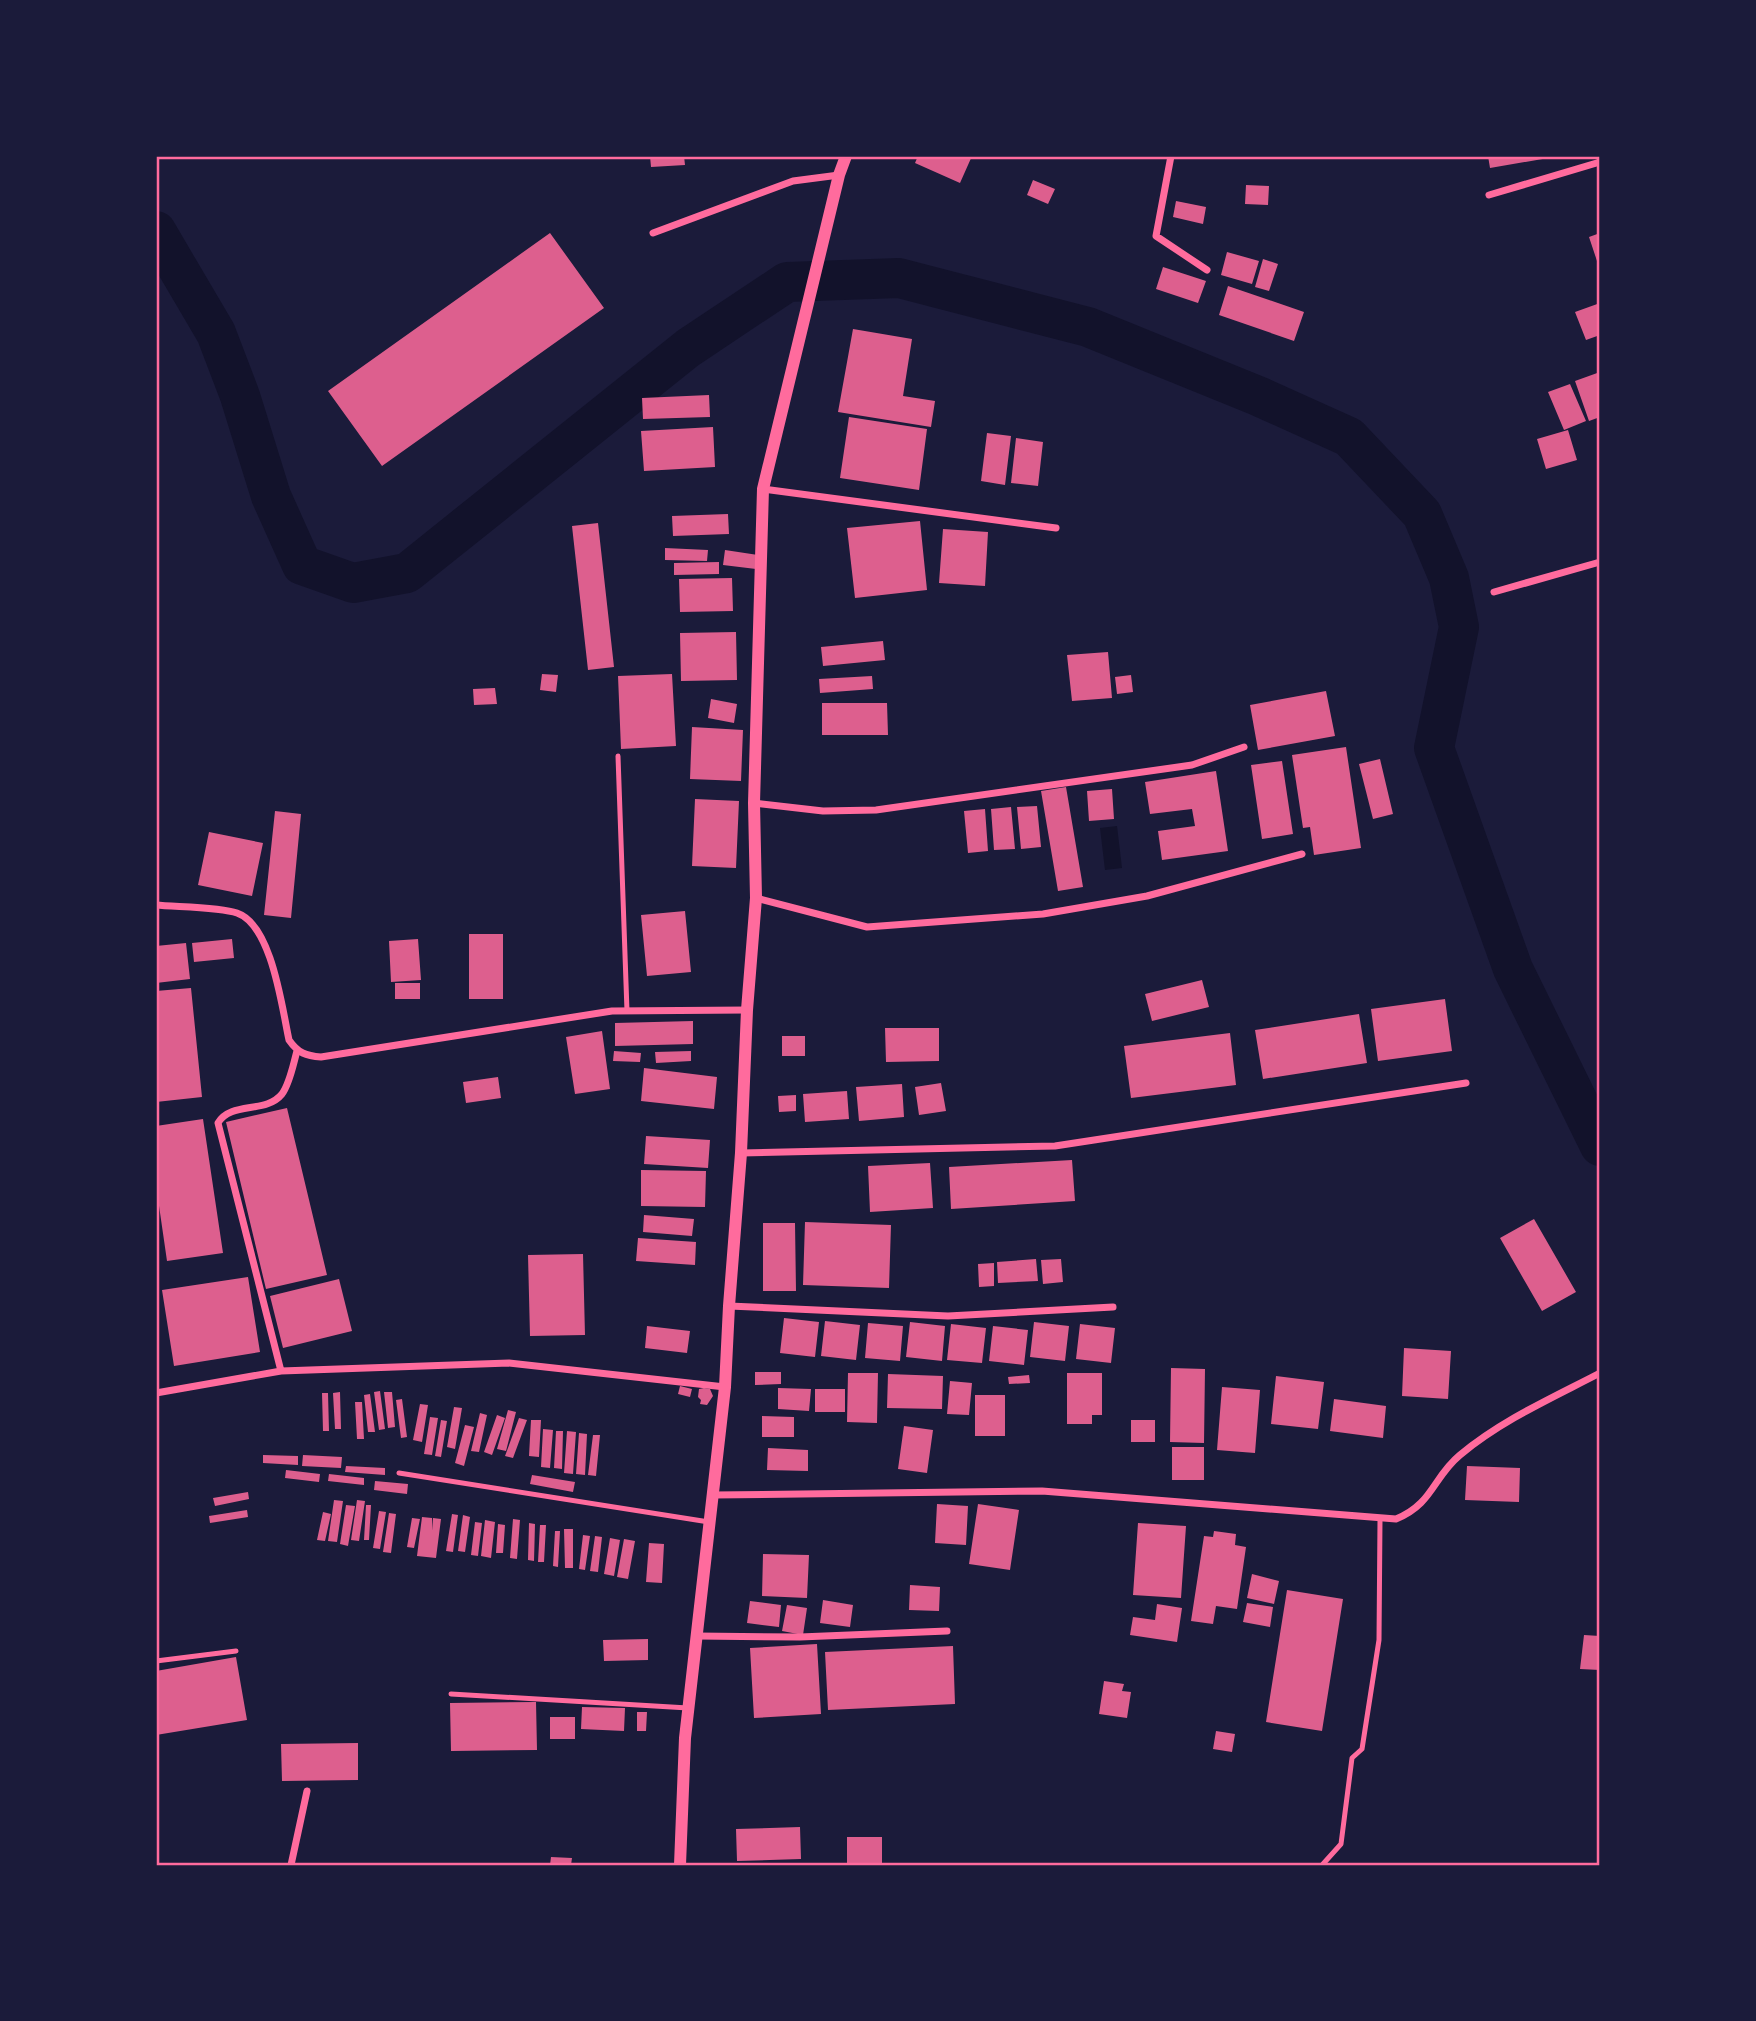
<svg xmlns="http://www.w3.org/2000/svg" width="1756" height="2021" font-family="Mulish,sans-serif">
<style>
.water{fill:#12122b}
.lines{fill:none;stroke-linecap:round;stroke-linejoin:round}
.river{stroke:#12122b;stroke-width:40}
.building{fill:#dd5f8e}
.service{stroke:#ff6b9d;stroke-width:5}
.minor{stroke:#ff6b9d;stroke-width:7}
.tertiary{stroke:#ff6b9d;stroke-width:12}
.neatline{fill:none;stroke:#ff6b9d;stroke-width:2.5}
</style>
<rect width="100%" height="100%" fill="#1b1b3a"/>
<!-- water -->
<path class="water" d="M1117 826 1122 868 1105 870 1100 828Z"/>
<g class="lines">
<!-- river -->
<path class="river" d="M156 231 216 333 240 396 271 496 302 565 353 583 407 573 688 348 787 282 899 278 1088 327 1258 396 1349 437 1422 514 1449 578 1459 627 1434 748 1513 969 1600 1146"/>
</g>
<!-- building -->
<path class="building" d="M650 156H684L685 165 651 167Z
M918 156H972L960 183 915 163Z
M1488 156H1554V157L1490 168Z
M1033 180 1055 189 1048 204 1027 195Z
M1246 185 1269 186 1268 205 1245 204Z
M1176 201 1206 207 1203 224 1173 217Z
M550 233 604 308 382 466 328 391Z
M1600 233V270L1589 237Z
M1227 252 1259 261 1252 284 1221 275Z
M1263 259 1278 264 1269 291 1255 287Z
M1163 267 1206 281 1198 303 1156 289Z
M1228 286 1304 312 1294 341 1219 315Z
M1600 303V335L1586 340 1575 312Z
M853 329 912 339 903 396 935 401 931 427 838 412Z
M1600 372V417L1589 421 1575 381Z
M1570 384 1586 421 1564 430 1548 392Z
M709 395 710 417 643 419 642 398Z
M849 417 927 429 919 490 840 478Z
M713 427 715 467 644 471 641 431Z
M1568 430 1577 460 1546 469 1537 439Z
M987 433 1011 436 1005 485 981 481Z
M1016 438 1043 442 1038 486 1011 483Z
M728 514 729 534 673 536 672 516Z
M920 521 927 590 855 598 847 528Z
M598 523 614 667 588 670 572 526Z
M943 529 988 532 985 586 939 583Z
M665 548 708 550 707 561 665 560Z
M725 550 758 555 756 569 723 565Z
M719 562V574L674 575V563Z
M732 578 733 611 680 612 679 579Z
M736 632 737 680 681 681 680 633Z
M883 641 885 660 823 666 821 647Z
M1108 652 1112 698 1072 701 1067 655Z
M542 674 558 675 556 692 540 690Z
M672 674 676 746 621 749 618 676Z
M1131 675 1133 692 1117 694 1115 677Z
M872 676 873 689 820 693 819 679Z
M495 688 497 704 474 705 473 689Z
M1326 691 1335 736 1258 750 1250 705Z
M711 699 737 704 734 723 708 718Z
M822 703H887L888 735H822Z
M692 727 743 730 741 781 690 779Z
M1346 747 1361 848 1314 855 1310 827 1303 828 1292 755Z
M1380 759 1393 814 1373 819 1359 764Z
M1282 761 1293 834 1262 839 1251 765Z
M1216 771 1228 851 1162 860 1158 831 1195 826 1192 809 1150 814 1145 782Z
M1066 787 1083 887 1058 891 1041 791Z
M1112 789 1114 819 1089 821 1087 791Z
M695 799 739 801 736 868 692 866Z
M1037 806 1041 847 1021 849 1017 807Z
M1011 807 1015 849 994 850 991 809Z
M985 809 988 851 968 853 964 811Z
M275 811 301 814 291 918 264 915Z
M209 832 263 843 252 896 198 885Z
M685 911 691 972 647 976 641 915Z
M469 934H503V999H469Z
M232 939 234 958 194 962 192 943Z
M418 939 421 980 391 982 389 941Z
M186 943 190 979 156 983V946Z
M1202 980 1209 1007 1152 1021 1145 994Z
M395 983H420V999H395Z
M191 988 202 1097 156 1102V991Z
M1445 999 1452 1051 1378 1061 1371 1009Z
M1359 1014 1367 1063 1263 1079 1255 1030Z
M693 1021V1044L615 1046V1023Z
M885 1028H939V1061L886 1062Z
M602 1031 610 1089 575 1094 566 1037Z
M1230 1033 1236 1085 1131 1098 1124 1046Z
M782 1036H805V1056H782Z
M614 1051 641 1053 640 1062 613 1061Z
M691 1051V1061L656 1063 655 1052Z
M644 1068 717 1077 714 1109 641 1101Z
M498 1077 501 1098 466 1103 463 1082Z
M941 1083 946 1111 919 1115 915 1087Z
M902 1084 904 1117 859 1121 856 1087Z
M847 1091 849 1119 805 1122 803 1094Z
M796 1095V1111L779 1112 778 1096Z
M287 1108 327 1275 266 1289 226 1122Z
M203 1119 223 1253 167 1261 156 1185V1126Z
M646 1136 710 1140 708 1168 644 1164Z
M1072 1160 1075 1201 951 1209 949 1167Z
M930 1163 933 1208 870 1212 868 1166Z
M641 1170 706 1171 705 1207 641 1206Z
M644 1215 694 1219 692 1236 643 1232Z
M1534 1219 1576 1292 1542 1311 1500 1238Z
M805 1222 891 1225 889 1288 803 1285Z
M763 1223H795L796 1291H763Z
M638 1238 696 1242 695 1265 636 1261Z
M583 1254 585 1335 530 1336 528 1255Z
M1036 1259 1038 1281 998 1283 997 1262Z
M1061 1259 1063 1282 1043 1284 1041 1260Z
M994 1263V1286L979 1287 978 1264Z
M248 1277 260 1352 174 1366 162 1290Z
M339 1279 352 1331 283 1348 270 1296Z
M784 1318 819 1322 815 1357 780 1353Z
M825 1321 860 1325 856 1360 821 1356Z
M910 1322 945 1326 942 1361 906 1357Z
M1034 1322 1069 1326 1065 1361 1030 1357Z
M868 1323 903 1326 900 1361 865 1358Z
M951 1324 986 1328 982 1363 947 1360Z
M1080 1324 1115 1328 1111 1363 1076 1359Z
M647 1326 690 1331 687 1353 645 1348Z
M993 1326 1028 1330 1024 1365 989 1361Z
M1404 1348 1451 1351 1448 1399 1402 1396Z
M1171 1368 1205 1369 1204 1443 1170 1442Z
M755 1372H781V1384L755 1385Z
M848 1373H878L877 1423 847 1422Z
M1067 1373H1102V1415H1092V1424H1067Z
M888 1374 943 1376 942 1409 887 1408Z
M1029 1375 1030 1383 1009 1384 1008 1377Z
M1276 1376 1324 1382 1318 1429 1271 1424Z
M950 1381 972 1383 969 1415 947 1414Z
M680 1386 692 1389 690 1397 678 1394Z
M1222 1387 1260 1390 1255 1453 1217 1450Z
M704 1388 710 1389 713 1396 707 1405 700 1404 701 1400 698 1397 699 1389Z
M778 1388 811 1389 809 1411 778 1409Z
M815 1389H845V1412H815Z
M380 1391 385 1429 379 1430 374 1392Z
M340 1392 341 1429H335L333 1393Z
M384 1392H392L395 1427 388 1428Z
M322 1393H328L329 1431H323Z
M370 1394 375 1432H368L364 1395Z
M975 1395H1005V1436H975Z
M402 1399 407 1437 401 1438 396 1400Z
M1334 1399 1386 1406 1383 1438 1330 1431Z
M355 1402H362L364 1439H357Z
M420 1404 428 1405 422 1442 413 1440Z
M454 1407 462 1408 455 1449 447 1447Z
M508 1410 516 1412 506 1451 497 1449Z
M480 1413 487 1415 479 1452 471 1451Z
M497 1415 505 1418 492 1455 484 1452Z
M762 1416 794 1417V1437H762Z
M430 1417 438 1418 432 1455 424 1454Z
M519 1418 527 1420 513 1458 505 1456Z
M441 1420 447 1421 441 1457 435 1456Z
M531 1420H541L539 1457 529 1456Z
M1131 1420H1155V1442H1131Z
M465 1425 474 1427 464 1466 455 1463Z
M904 1426 933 1430 927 1473 898 1469Z
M543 1429 553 1430 550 1468 541 1467Z
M556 1431H563L562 1469 554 1468Z
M567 1431 576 1432 573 1474 564 1473Z
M579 1433 587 1434 585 1475 576 1474Z
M593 1435H600L596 1476 588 1475Z
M1172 1447H1204V1480H1172Z
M768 1448 808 1450V1471L767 1470Z
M263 1455 298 1456V1465L263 1463Z
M303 1455 342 1457 341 1468 302 1466Z
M346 1466 385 1468V1475L345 1472Z
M1467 1466 1520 1468 1519 1502 1465 1500Z
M286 1470 320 1474 319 1482 285 1478Z
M329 1474 364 1478V1485L328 1481Z
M532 1475 575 1482 573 1492 530 1484Z
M375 1481 408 1484 407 1494 374 1490Z
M248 1492 249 1499 215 1506 213 1498Z
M334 1500 343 1501 337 1542 328 1541Z
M357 1500 365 1501 359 1541 351 1540Z
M937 1504 968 1506 966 1545 935 1543Z
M978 1504 1019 1510 1010 1570 969 1564Z
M346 1505 355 1506 348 1546 340 1544Z
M366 1505H371L369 1540H364Z
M247 1510 248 1517 210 1523 209 1516Z
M379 1511 386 1512 380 1549 373 1548Z
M323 1512 331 1514 325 1541 317 1540Z
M389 1513 396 1514 391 1553 383 1552Z
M452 1514 458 1515 453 1552 446 1551Z
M463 1515 470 1517 465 1552 458 1551Z
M422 1517 432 1518V1531L433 1518 441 1519 436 1558 417 1556Z
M412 1518 420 1519 414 1548 407 1547Z
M513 1519 520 1520 517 1559 510 1558Z
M485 1520 495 1522 491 1558 481 1556Z
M475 1522 482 1523 478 1556 471 1555Z
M529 1523 535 1524 534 1561 528 1560Z
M1138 1523 1186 1526 1181 1598 1133 1595Z
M498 1524 505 1525 503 1553H496Z
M540 1525H546L544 1562H538Z
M564 1529H573V1568H565Z
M555 1531H560L558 1567 553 1566Z
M1214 1531 1236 1534 1235 1545 1246 1547 1237 1609 1216 1606 1213 1624 1191 1621 1204 1536 1213 1537Z
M583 1535 590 1536 585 1570 579 1569Z
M595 1536 602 1537 598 1572 590 1571Z
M610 1538 620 1540 614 1576 604 1574Z
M624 1539 635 1541 628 1579 617 1577Z
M649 1543 664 1544 662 1583 646 1582Z
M763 1554 809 1555 807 1598 762 1596Z
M1252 1574 1279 1581 1274 1604 1247 1598Z
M910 1585 940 1587 939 1611 909 1610Z
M1287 1590 1343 1599 1322 1731 1266 1722Z
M823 1600 853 1605 850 1627 820 1623Z
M750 1601 781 1605 779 1627 747 1623Z
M1247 1603 1273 1607 1270 1627 1243 1622Z
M1157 1604 1182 1608 1177 1642 1130 1635 1133 1617 1155 1620Z
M787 1605 807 1608 803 1635 782 1631Z
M1584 1635 1600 1636V1670L1580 1669Z
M648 1639V1660L604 1661 603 1640Z
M817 1644 821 1714 754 1718 750 1648Z
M953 1646 955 1704 828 1710 825 1652Z
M236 1657 247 1720 156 1735V1671Z
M1104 1681 1124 1684 1122 1691 1131 1692 1127 1718 1099 1714Z
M536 1702 537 1750 451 1751 450 1703Z
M582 1707 625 1708 624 1731 581 1729Z
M637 1712H647L646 1731H637Z
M550 1717H575V1739H550Z
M1216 1731 1235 1734 1232 1752 1213 1749Z
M358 1743V1780L282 1781 281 1744Z
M800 1827 801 1859 737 1861 736 1829Z
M847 1837H882V1865H847Z
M551 1857 572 1858 571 1865H550Z"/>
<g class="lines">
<!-- service -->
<path class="service" d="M618 756 627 1011
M399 1473 709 1522
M156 1661 236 1651
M451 1694 688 1708
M1323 1864 1341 1844 1352 1758 1362 1749 1379 1640 1380 1520"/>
<!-- minor -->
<path class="minor" d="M1171 156 1156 236 1207 270
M1489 195 1600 162
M653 233 793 181 839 175
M763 489 1056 528
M1494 592 1600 562
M754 803 823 811 876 810 1192 765 1244 747
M756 898 867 927 1043 914 1147 896 1302 854
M156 905C176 907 220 907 237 913 272 925 282 1008 289 1040 298 1053 306 1056 321 1057L612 1011 747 1010
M741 1153 1055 1146 1466 1083
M729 1306 948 1316 1113 1307
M281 1371 218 1123C231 1101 266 1114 282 1094 290 1083 293 1065 297 1051
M156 1393 281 1371 509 1363 725 1387
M713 1495 1042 1491 1396 1519C1433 1504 1433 1477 1460 1455 1502 1420 1552 1398 1600 1373
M697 1636 800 1637 947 1631
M291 1865 307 1791"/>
<!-- tertiary -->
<path class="tertiary" d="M680 1865 685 1738 725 1387 729 1306 741 1153 747 1010 756 898 754 803 763 489 839 175 846 156"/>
</g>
<!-- border -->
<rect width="1756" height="2021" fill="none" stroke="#1b1b3a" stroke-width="315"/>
<rect x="158" y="158" width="1440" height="1706" class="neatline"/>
</svg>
